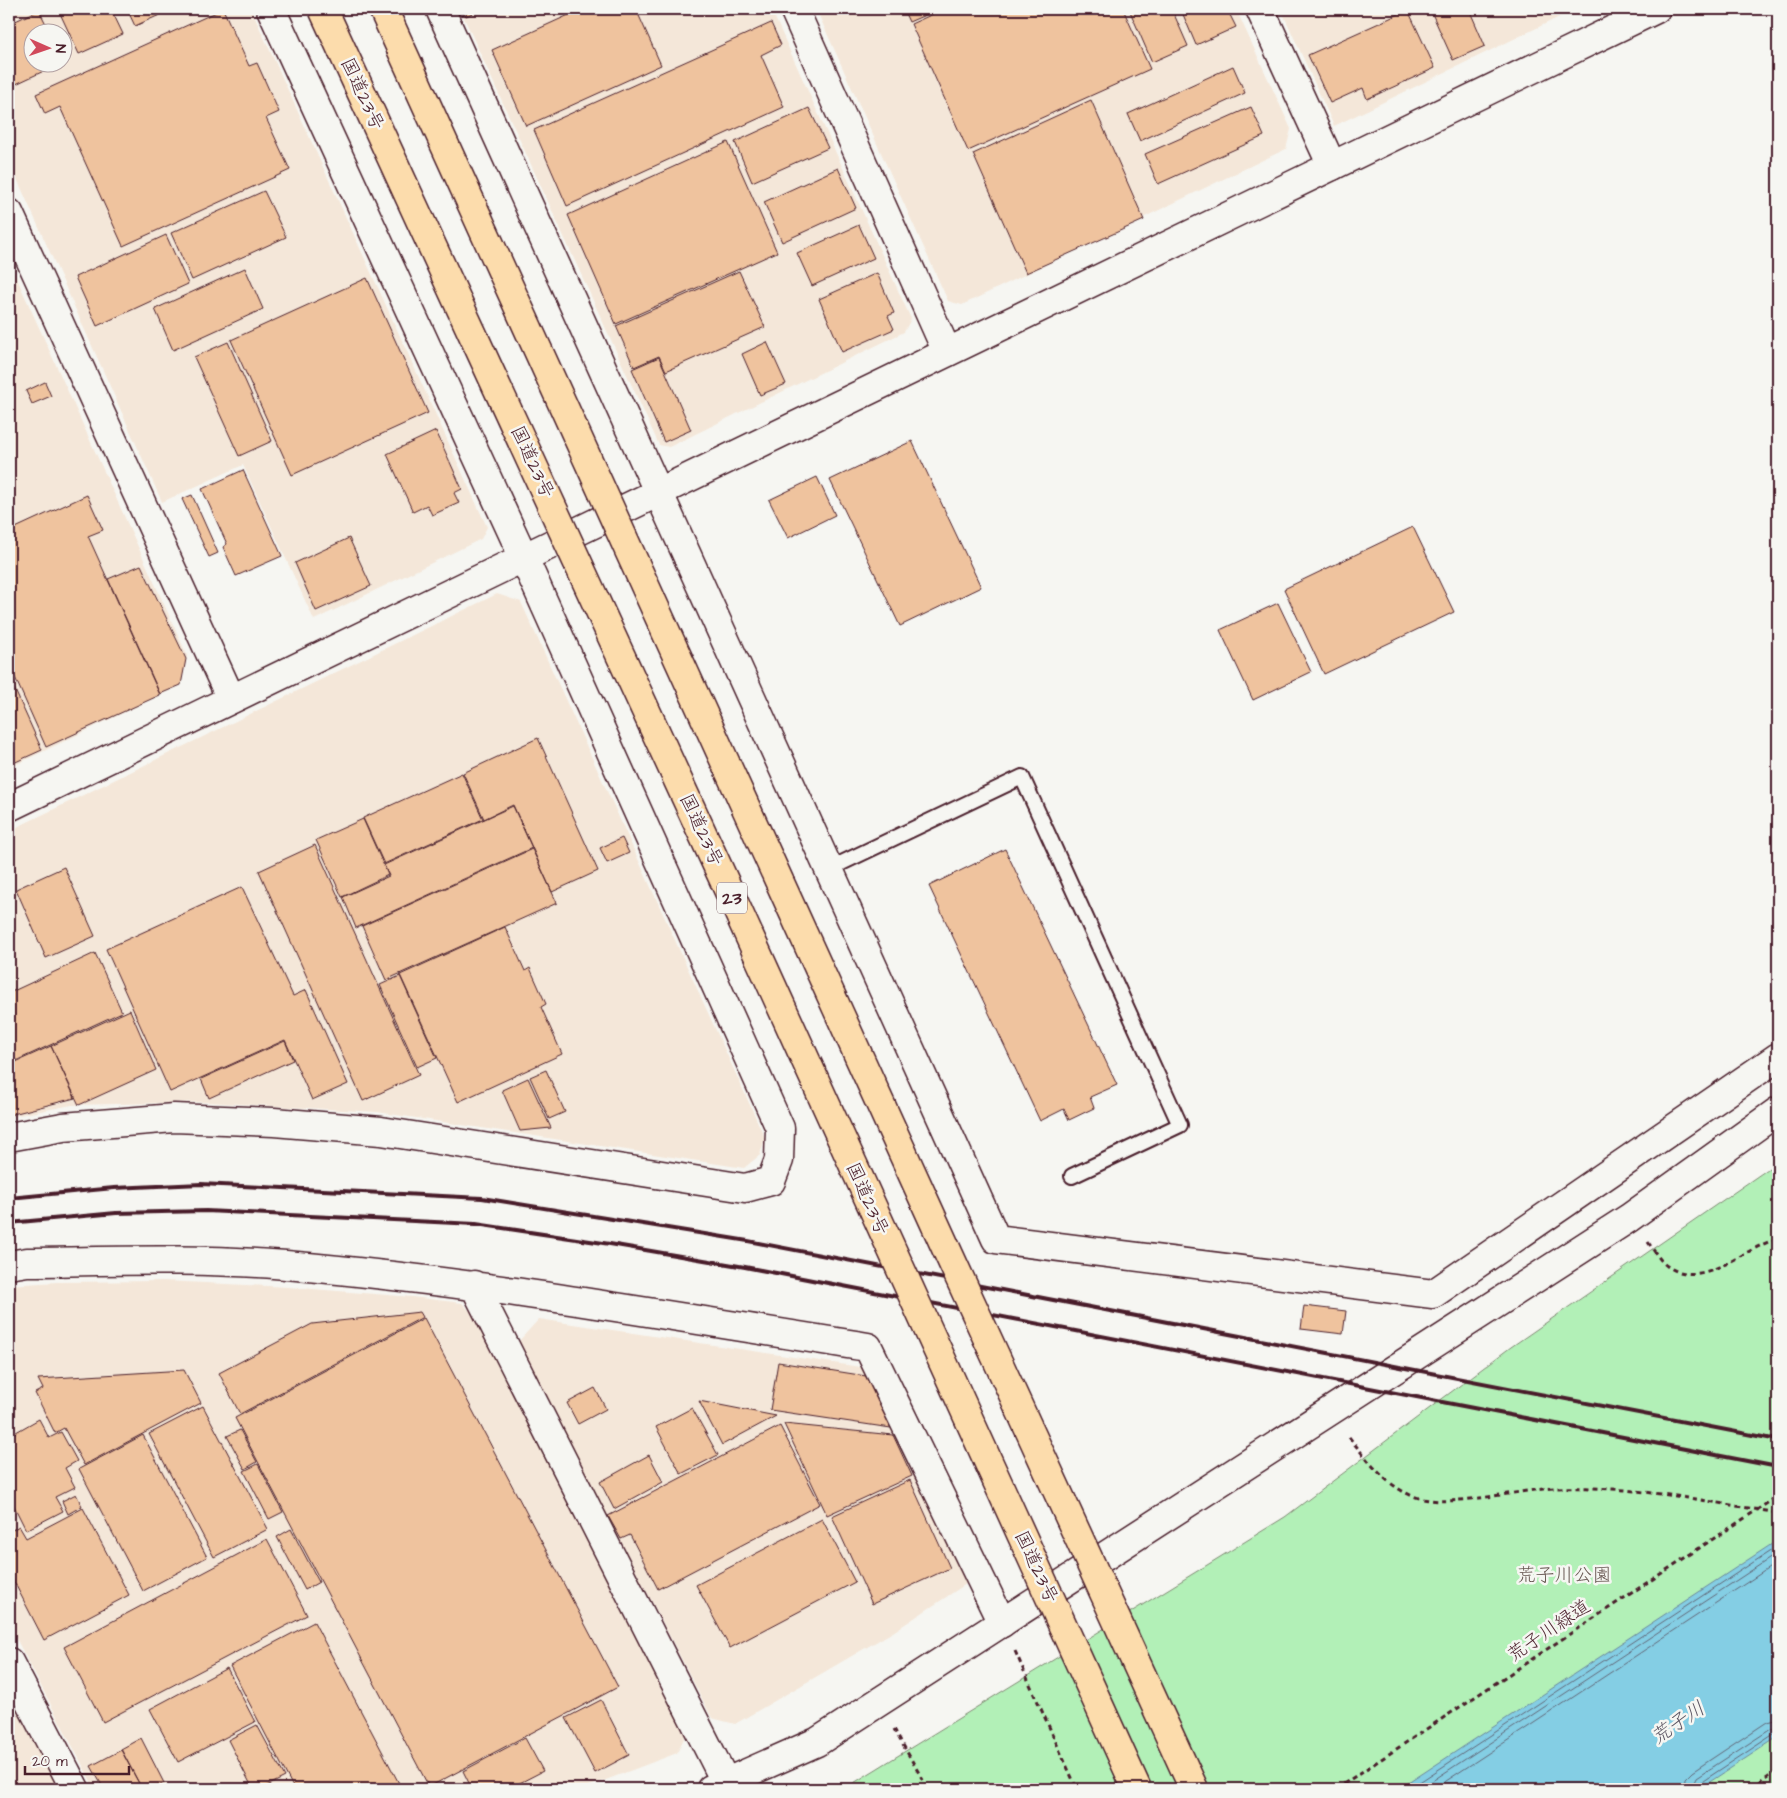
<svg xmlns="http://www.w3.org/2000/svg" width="1787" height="1798" font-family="'Architects Daughter','Klee One',sans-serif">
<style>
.built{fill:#f4e7d9;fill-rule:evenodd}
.green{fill:#b2f0b7;stroke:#7e8871}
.water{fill:#84cee4;stroke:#6d889a}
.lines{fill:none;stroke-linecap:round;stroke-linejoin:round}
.shore{stroke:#616575;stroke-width:1}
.building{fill:#efc39e;stroke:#4a1f2b}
.service-casing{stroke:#4a1f2b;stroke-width:18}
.minor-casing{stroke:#4a1f2b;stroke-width:31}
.tertiary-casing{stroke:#4a1f2b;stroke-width:31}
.path{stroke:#4a1f2b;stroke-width:3;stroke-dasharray:5 4;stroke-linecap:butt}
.service{stroke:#f6f6f2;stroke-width:14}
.minor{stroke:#f6f6f2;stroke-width:28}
.tertiary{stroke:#f6f6f2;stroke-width:28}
.rail{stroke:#4a1f2b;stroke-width:4}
.trunk-bridge-casing{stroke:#4a1f2b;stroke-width:31;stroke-linecap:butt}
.trunk-bridge{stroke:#fcdcac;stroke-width:28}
.labels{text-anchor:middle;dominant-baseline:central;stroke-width:5;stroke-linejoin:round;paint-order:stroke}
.shield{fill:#f6f6f2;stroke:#7e6067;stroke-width:1}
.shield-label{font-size:18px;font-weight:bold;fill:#4a1f2b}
.street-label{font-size:19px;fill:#4a1f2b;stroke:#f6f6f2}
.park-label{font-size:19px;fill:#64534e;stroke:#f6f6f2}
.water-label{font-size:20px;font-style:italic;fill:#5b5462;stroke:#f6f6f2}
</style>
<rect width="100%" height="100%" fill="#f6f6f2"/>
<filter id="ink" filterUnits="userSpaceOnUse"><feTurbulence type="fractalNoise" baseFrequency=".02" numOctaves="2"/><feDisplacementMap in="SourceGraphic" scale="10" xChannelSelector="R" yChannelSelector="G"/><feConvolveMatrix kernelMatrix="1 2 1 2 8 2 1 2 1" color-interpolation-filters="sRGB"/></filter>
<g filter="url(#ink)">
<!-- built -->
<path class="built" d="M9 9H251L487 527 481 539 314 620 243 465 162 502 9 161ZM32 32H62V62H32Z
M460 9H771L911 319 904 332 669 447 659 445Z
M816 9H1236L1291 129 1286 149 962 305 948 301Z
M1281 9H1576L1334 126Z
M9 261 187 655 181 685 9 768Z
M497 594 521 602 765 1138 760 1155 744 1168 377 1112 206 1102 72 1105 9 1117V831Z
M164 1281 288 1287 412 1297 462 1303 477 1318 686 1734 677 1753 582 1789H95L9 1625V1285L57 1282Z
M539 1319 867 1368 966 1584 893 1632 735 1724 712 1718 518 1342Z
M9 1694 58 1789H9Z"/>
<!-- green -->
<path class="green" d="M1778 1162V1789H844L1285 1517 1511 1347Z"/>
<!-- water -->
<path class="water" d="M1778 1540V1737L1699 1789H1399Z"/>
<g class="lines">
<!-- shore -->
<path class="shore" d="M1409 1789 1778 1546
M1420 1789 1778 1553
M1434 1789 1778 1562
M1684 1789 1685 1779 1692 1772 1767 1722 1778 1719
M1691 1789 1696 1778 1771 1729 1778 1727
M1697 1789 1700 1783 1774 1734 1778 1733"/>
</g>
<!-- building -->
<path class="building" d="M58 9H111L123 34 79 54Z
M127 9H173L135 26Z
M223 9 249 66 257 63 279 112 266 118 290 170 123 246 60 107 45 114 36 94Z
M463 9H477V11L466 16Z
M582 9H636L661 65 526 126 492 50Z
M903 9H939L909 22Z
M944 9H1123L1150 69 968 151 911 24Z
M1129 9H1181L1173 12 1188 46 1152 62Z
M1188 9H1227L1236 27 1196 45 1182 12Z
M1430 9H1469L1485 46 1453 60Z
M39 10 50 32H32V62H62V61L63 62 16 84 9 68V24Z
M1408 10 1435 68 1367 99 1363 88 1330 103 1308 55Z
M771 23 781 45 761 55 784 107 567 206 534 130Z
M1233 66 1245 93 1140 141 1128 114Z
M1091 100 1144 220 1026 273 973 154Z
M1251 107 1264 136 1158 184 1145 154Z
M809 108 828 148 752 182 735 142Z
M728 142 777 252 616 324 568 215Z
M838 168 856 208 782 242 764 202Z
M264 191 286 237 192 280 171 233Z
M859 225 874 258 812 286 797 253Z
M166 235 188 284 97 326 75 277Z
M245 268 263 309 173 350 155 309Z
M739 271 765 327 666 371 659 356 634 367 616 326Z
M877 273 894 313 888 316 894 329 842 352 819 299Z
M367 278 428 413 292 475 231 340Z
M228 342 272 441 239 456 194 357Z
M767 342 786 384 760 395 742 354Z
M659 357 691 430 664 442 632 369Z
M45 382 51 396 32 404 26 391Z
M436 431 462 489 454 493 459 503 432 515 427 505 413 512 387 454Z
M912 441 981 587 900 626 830 480Z
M243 470 282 556 236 576 223 547 227 544 202 489Z
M817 477 835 515 788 538 769 500Z
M87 495 103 530 88 536 160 695 46 747 9 664V531Z
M192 495 218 553 209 557 182 499Z
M1413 527 1454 612 1324 674 1284 589Z
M349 538 371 586 316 611 295 563Z
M141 565 186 659 181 685 160 694 108 579Z
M1278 603 1311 672 1253 700 1220 630Z
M9 677 42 750 9 765Z
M538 738 598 871 552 892 513 805 484 819 463 773Z
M462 773 483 819 384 864 363 818Z
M513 806 532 848 356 928 343 897 389 876 384 865Z
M363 819 388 875 342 897 316 840Z
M622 838 629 853 607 863 600 848Z
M315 845 419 1075 363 1101 259 871Z
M532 849 557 903 386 980 362 926Z
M1005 849 1117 1085 1090 1097 1094 1108 1069 1120 1064 1109 1040 1121 929 886Z
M64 867 95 936 46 958 16 889Z
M242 887 293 996 306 990 348 1084 312 1100 285 1040 170 1092 106 949Z
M505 927 525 971 530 968 546 1004 541 1007 562 1054 458 1102 400 975Z
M95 953 122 1012 9 1064V993Z
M400 976 437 1058 417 1067 380 985Z
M130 1010 156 1070 79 1105 51 1046Z
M285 1041 293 1060 209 1098 201 1079Z
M51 1046 75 1098 9 1115V1065Z
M546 1070 565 1112 549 1119 530 1077Z
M528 1078 551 1128 520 1131 502 1090Z
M1304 1306 1346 1311 1343 1334 1301 1329Z
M420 1312 423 1317 240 1414 219 1373 312 1324Z
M424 1318 618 1687 429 1787 235 1418Z
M778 1362 866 1376 891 1428 770 1410Z
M184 1370 201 1403 84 1465 64 1428 55 1433 35 1393 43 1389 38 1379Z
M595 1388 606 1409 578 1424 567 1403Z
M699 1401 776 1416 722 1445Z
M203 1406 268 1529 214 1557 149 1434Z
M692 1408 718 1455 681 1474 656 1427Z
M39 1419 49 1438 61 1432 77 1461 65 1468 75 1487 55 1497 63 1511 26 1530 9 1496V1436Z
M784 1424 893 1435 912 1476 827 1515Z
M780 1426 820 1504 658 1589 630 1535 621 1539 608 1516Z
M240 1430 257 1462 245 1469 227 1436Z
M143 1435 207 1557 143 1591 79 1469Z
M649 1455 663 1482 614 1509 600 1482Z
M258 1464 283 1512 269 1519 244 1471Z
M910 1480 950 1568 872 1604 832 1516Z
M76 1494 82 1506 68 1514 62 1501Z
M83 1508 129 1595 44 1640 9 1572V1532L19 1526 26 1538Z
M822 1519 855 1582 730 1648 696 1585Z
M291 1529 319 1582 305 1590 277 1537Z
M267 1539 307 1615 103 1722 64 1647Z
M314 1622 402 1789H294L230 1666Z
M227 1668 255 1722 178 1762 150 1709Z
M601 1700 629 1755 595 1773 566 1718Z
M257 1725 285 1777 261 1789H253L228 1740Z
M141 1738 164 1783 153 1789H142L121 1749Z
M525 1738 543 1771 508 1789H472L463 1771Z
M121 1750 142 1789H104L91 1766Z"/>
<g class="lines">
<defs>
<path id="service" d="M829 869 1022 777 1180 1125 1072 1176"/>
<path id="minor" d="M440 9 996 1239 1433 1294 1778 1057
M794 9 947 352
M1260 9 1332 166
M9 213 231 699
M9 1137 63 1127 174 1118 274 1122 381 1131 745 1188 771 1181 779 1160 780 1128 523 556 271 9
M9 1265 27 1262C113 1261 200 1258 286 1265 482 1282 675 1317 868 1347L1002 1623
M474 1285 726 1783
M9 1662 75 1789"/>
<path id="tertiary" d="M9 807 1656 9
M711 1789 817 1742 1629 1218 1778 1111"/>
</defs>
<!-- service casing -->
<use href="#service" class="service-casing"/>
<!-- minor casing -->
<use href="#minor" class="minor-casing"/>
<!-- tertiary casing -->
<use href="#tertiary" class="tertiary-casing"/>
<!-- path -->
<path class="path" d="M1648 1242C1653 1249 1660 1261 1667 1266 1704 1291 1744 1247 1778 1239
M1349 1437C1369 1462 1390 1492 1423 1499 1457 1506 1518 1490 1555 1488 1630 1485 1705 1501 1778 1513
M1015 1651 1077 1789
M894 1729 928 1789
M1336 1789 1778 1496
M1751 1789 1778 1771"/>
<!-- service -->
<use href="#service" class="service"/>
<!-- minor -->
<use href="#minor" class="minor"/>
<!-- tertiary -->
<use href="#tertiary" class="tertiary"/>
<!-- rail -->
<path class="rail" d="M9 1198 114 1188 201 1184 482 1198 748 1241 1778 1440
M9 1223 116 1213 206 1211 476 1224 610 1244 745 1267 1778 1467"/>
<defs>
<path id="trunk-bridge" d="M323 9 722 876 1137 1789
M383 9 950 1257 1194 1789"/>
</defs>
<!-- trunk-bridge casing -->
<use href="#trunk-bridge" class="trunk-bridge-casing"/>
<!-- trunk-bridge -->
<use href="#trunk-bridge" class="trunk-bridge"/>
</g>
</g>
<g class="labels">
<!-- shield labels -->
<rect class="shield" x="717" y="882.5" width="30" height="31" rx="4"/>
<g class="shield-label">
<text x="732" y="898">23</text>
</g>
<!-- street labels -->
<g class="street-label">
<text transform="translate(362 94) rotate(65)">国道23号</text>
<text transform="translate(532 462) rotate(65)">国道23号</text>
<text transform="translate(701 830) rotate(65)">国道23号</text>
<text transform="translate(867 1199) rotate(66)">国道23号</text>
<text transform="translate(1036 1567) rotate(65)">国道23号</text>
<text transform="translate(1549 1631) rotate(-34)">荒子川緑道</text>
</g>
<!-- park labels -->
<g class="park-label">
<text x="1564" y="1575">荒子川公園</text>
</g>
<!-- water labels -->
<g class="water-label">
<text transform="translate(1678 1723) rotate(-34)">荒子川</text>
</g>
</g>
<!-- margin -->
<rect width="1787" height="1798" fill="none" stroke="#f6f6f2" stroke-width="30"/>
<rect x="15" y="15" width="1757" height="1768" fill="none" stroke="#4a1f2b" stroke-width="2" filter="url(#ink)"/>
<!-- north arrow -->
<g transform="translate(48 48) rotate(92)"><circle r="24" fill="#f6f6f2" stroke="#b1a0a2"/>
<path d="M0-4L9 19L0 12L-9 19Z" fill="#d1495b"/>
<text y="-8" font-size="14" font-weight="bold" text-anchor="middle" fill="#4a1f2b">N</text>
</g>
<!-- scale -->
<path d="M25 1766v8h104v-8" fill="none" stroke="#4a1f2b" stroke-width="2.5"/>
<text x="32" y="1766" font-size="15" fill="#4a1f2b" stroke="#f6f6f2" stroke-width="4" paint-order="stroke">20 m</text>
</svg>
